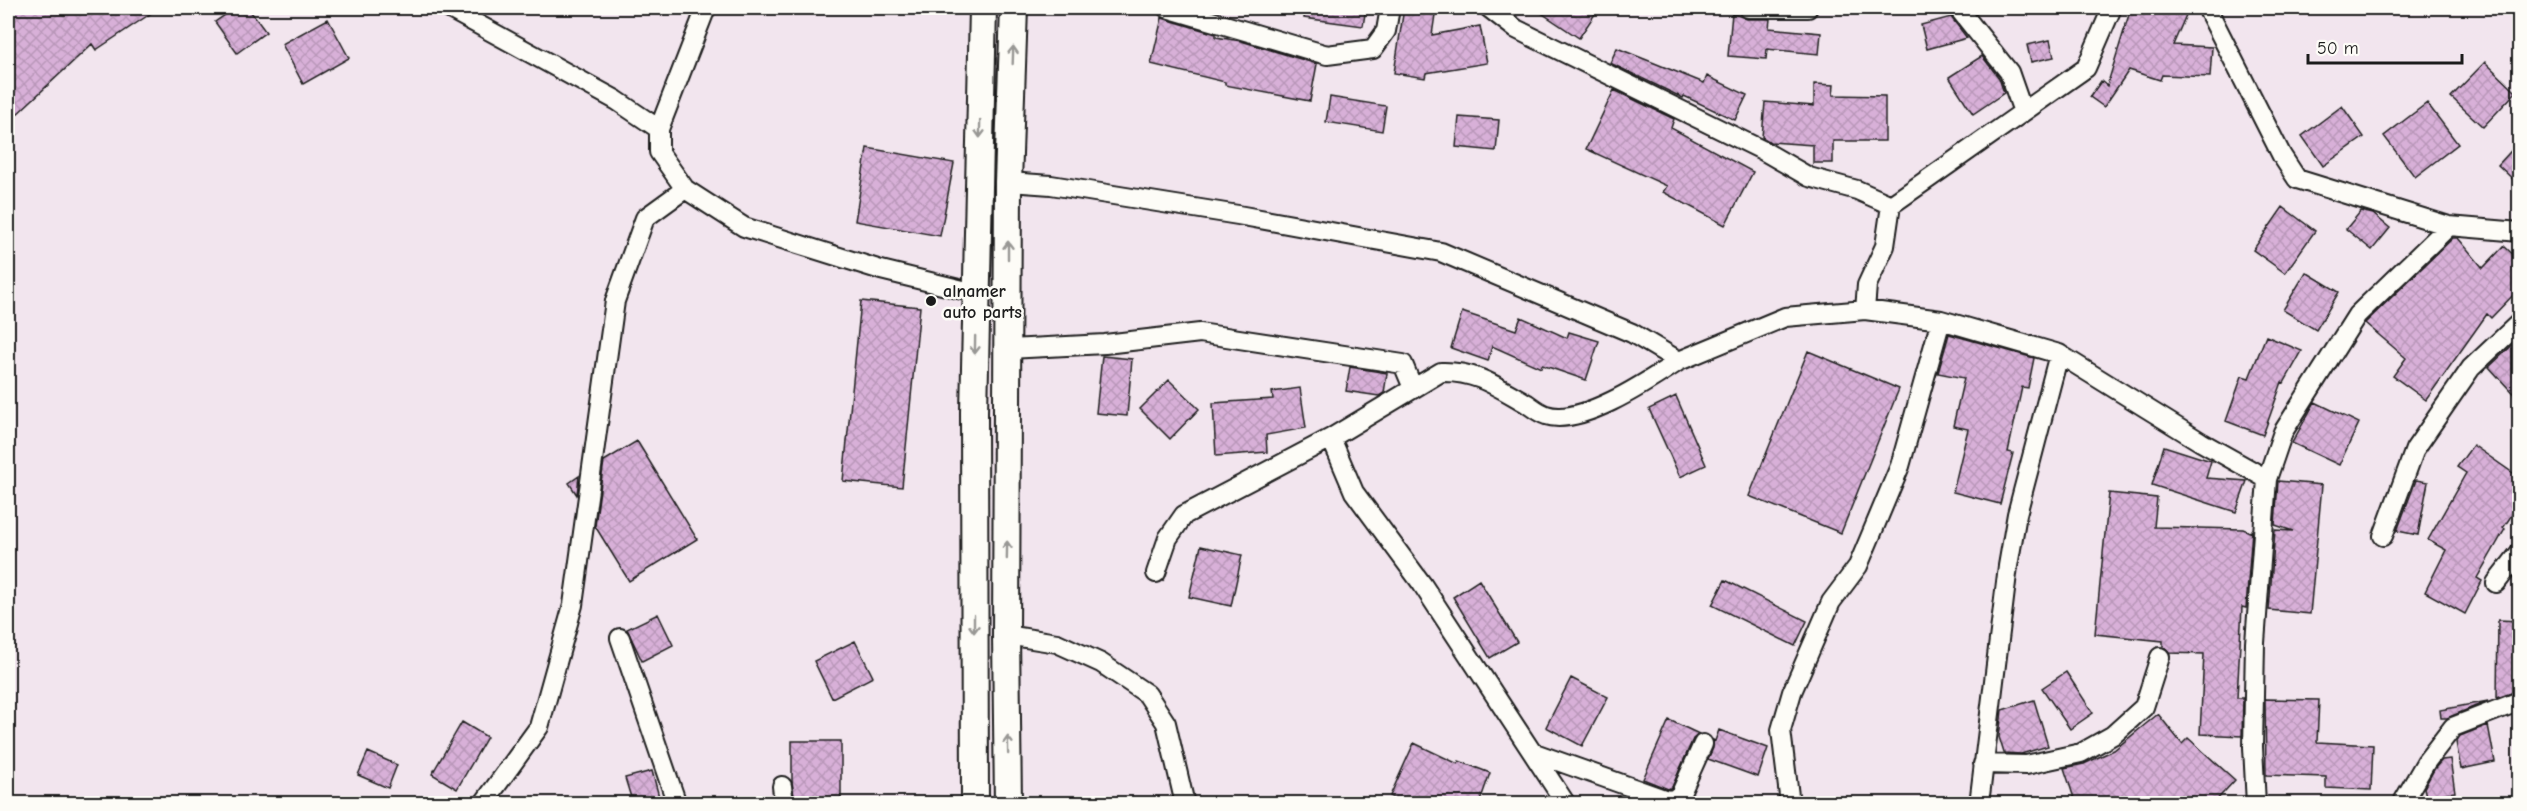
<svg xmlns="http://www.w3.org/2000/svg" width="2527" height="811" font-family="'Comic Neue',sans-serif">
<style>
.building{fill:url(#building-cross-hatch);stroke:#1c1c1c;stroke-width:1.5}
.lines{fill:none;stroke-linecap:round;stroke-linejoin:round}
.street-casing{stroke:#1c1c1c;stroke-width:22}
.secondary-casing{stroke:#1c1c1c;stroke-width:30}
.street{stroke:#fdfcf7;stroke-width:18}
.secondary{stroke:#fdfcf7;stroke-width:26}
.oneway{stroke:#989794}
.poi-dot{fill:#1c1c1c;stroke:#fdfcf7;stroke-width:2}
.labels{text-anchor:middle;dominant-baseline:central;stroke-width:5;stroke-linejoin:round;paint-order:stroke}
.poi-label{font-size:18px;font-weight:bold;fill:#1c1c1c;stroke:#fdfcf7;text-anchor:start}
</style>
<defs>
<pattern id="building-cross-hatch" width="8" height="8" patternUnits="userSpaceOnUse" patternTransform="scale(1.5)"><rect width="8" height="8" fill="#d8b0d8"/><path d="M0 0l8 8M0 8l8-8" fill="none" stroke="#b997b9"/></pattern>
</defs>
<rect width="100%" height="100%" fill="#f2e5ee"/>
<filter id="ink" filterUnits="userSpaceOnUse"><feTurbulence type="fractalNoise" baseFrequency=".0167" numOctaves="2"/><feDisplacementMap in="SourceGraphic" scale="12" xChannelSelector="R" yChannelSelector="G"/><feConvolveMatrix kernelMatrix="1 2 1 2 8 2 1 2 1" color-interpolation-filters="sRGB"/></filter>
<g filter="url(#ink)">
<!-- building -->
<path class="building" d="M8 8H159L96 50 92 44 15 116 8 108Z
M235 8H248L266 32 237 53 215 22Z
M1305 8H1366L1363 26 1304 18Z
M1404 8H1436L1432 35 1480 26 1487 63 1426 73 1425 78 1394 73Z
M1534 8H1599L1579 38Z
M2131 8H2189L2173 45 2212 47 2210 77 2162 75 2160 80 2129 70 2104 107 2090 97 2101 81 2107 86Z
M1732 13 1747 19H1770L1769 28 1821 33 1819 54 1767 49 1766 59 1728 56Z
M1951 17 1967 38 1927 49 1921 25Z
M1162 18 1216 34V37L1241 41 1317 64 1310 101 1225 85V82L1151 64Z
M328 19 349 58 303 84 282 44Z
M2050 40 2054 57 2031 62 2027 45Z
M1617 48 1704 83 1707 76 1747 95 1735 120 1684 96 1683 98 1610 63Z
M1982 56 1999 78 2004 93 1973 114 1949 77Z
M2485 62 2516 92 2483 127 2451 97Z
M1814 84 1834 85 1833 95 1885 96V141H1833V163H1813V145L1770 142 1762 137 1765 102 1814 106Z
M1614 90 1674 119 1671 128 1753 172 1725 225 1663 192 1667 186 1586 149Z
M1330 97 1386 106 1382 131 1326 122Z
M2427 103 2458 144 2415 177 2384 136Z
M2342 106 2364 137 2323 166 2302 136Z
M1459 117 1499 120 1496 151 1456 147Z
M2520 141V186L2498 165Z
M867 148 954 163 940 236 855 221Z
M2283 207 2315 231 2285 273 2253 250Z
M2361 211 2373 214 2390 228 2372 250 2346 229Z
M2453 238H2458L2483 268 2504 246 2520 261V288L2491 318 2487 314 2426 400 2393 376 2406 358 2365 323Z
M2306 272 2339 292 2316 330 2283 310Z
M861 301 920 307 902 487 843 481Z
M1462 312 1516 330 1521 317 1567 338 1569 332 1599 341 1586 380 1542 365 1541 368 1492 346 1488 361 1451 348Z
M1949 334 2034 358 2028 388 2022 387 2008 452 2013 453 2000 504 1953 492 1968 429 1953 426 1964 378 1938 373Z
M2266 336 2302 351 2284 383 2282 382 2263 435 2226 421 2242 376 2249 378Z
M2520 338V401L2489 367Z
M1808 351 1899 389 1841 533 1749 496Z
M1102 356 1132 359 1127 416 1096 413Z
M1350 367 1387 373 1384 393 1379 396 1346 391Z
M1169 380 1199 409 1170 439 1140 409Z
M1300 388 1306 428 1266 435 1267 452 1216 456 1213 403 1273 399 1272 392Z
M1676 396 1706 465 1680 477 1649 409Z
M2315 402 2359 423 2339 465 2292 443Z
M637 441 697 539 629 581 595 526 604 461Z
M2473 445 2520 478V503L2503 528 2505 529 2477 578 2482 581 2465 614 2425 592 2446 550 2428 540 2466 473 2457 467Z
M2164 446 2211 461 2206 478 2247 481 2236 512 2152 485Z
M579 476 577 495 569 483Z
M2416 480 2428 482 2418 535 2397 531Z
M2278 481 2322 485 2310 614 2269 610 2275 530 2293 531 2275 525Z
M2109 493 2157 498 2154 527 2243 529 2250 532 2252 530 2246 608 2242 607 2237 698H2243L2242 736 2200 734 2204 654 2170 653 2163 646V641L2095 634Z
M1201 546 1242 555 1231 606 1189 597Z
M1479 580 1517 642 1490 658 1453 597Z
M1725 580 1807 621 1795 646 1712 605Z
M658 614 673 645 642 661 627 629Z
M2498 620 2520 621V690L2497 698Z
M855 641 873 677 832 698 814 661Z
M2066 672 2093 713 2070 729 2042 688Z
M1571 678 1608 697 1582 746 1546 727Z
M2265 699 2319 700 2317 742 2373 745 2371 790 2326 788V777L2266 775Z
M2034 700 2048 746 2021 754 2004 753 1999 737 2002 710Z
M2488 701 2447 718H2441L2440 710Z
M2158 714 2182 744 2188 738 2235 780 2213 804H2076L2064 768 2084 764 2114 750Z
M1669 720 1699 734 1693 739 1672 787 1668 789 1643 779Z
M462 722 487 737 457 789 432 774Z
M2488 725 2495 762 2461 769 2456 742 2460 736Z
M1719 730 1768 748 1758 777 1708 759 1713 748V740L1715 741Z
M792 741H841V804H795L792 781Z
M1414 743 1458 764 1459 761 1490 773 1479 804H1407L1390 796Z
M368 752 397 765 388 788 358 775Z
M2450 759 2455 792 2426 796 2424 788 2435 768 2442 760Z
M652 771 661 804H633L625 778Z"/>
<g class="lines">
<defs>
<path id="street" d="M448 8 616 100 659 129V152L685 189 744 227 881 270 975 293
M1167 8 1327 55 1373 49 1386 31 1390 8
M1489 8 1516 29 1762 150 1809 177 1857 190 1891 205 2086 68 2112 8
M1748 8H1808
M1958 8 2009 72 2023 112
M2207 8 2282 156 2297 179 2449 226 2520 232
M659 129 706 8
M1008 182 1051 185 1238 215 1441 252 1632 333 1679 361 1785 317 1865 310 1941 320 2059 354 2201 442 2267 479
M1865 310 1867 285 1885 246 1891 205
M1008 349 1105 344 1200 333 1403 364 1413 388
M1331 438 1354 492 1422 584 1566 804
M2383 536 2415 449 2471 368 2520 322
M1156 573 1168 538 1184 515 1331 438 1441 372C1476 371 1496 386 1526 403 1532 407 1539 413 1546 415 1581 427 1650 380 1679 361
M2496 583 2520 552
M1006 635 1057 643 1101 663 1147 694 1166 723 1185 804
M620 638 677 804
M1532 752 1667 800 1675 799 1681 793 1703 744
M1983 764 2026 765 2081 753 2113 735 2144 707 2160 657
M782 786 784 804
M2404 800 2426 762 2453 727 2520 701
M483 804 539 727 573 605 615 301 645 218 685 189
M1790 804 1781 730 1792 692 1831 602 1858 566 1900 466 1941 320
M1979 804 2008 566 2017 514 2059 354
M2256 804 2253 747 2255 643 2267 479 2283 432 2357 315 2449 226"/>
<path id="secondary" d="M975 804 974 412 983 8
M1008 804 1006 635 1008 182 1014 8"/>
</defs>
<!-- street casing -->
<use href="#street" class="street-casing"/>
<!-- secondary casing -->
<use href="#secondary" class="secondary-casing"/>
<!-- street -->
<use href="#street" class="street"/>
<!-- secondary -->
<use href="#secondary" class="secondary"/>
</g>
<!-- one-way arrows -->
<defs><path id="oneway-shaft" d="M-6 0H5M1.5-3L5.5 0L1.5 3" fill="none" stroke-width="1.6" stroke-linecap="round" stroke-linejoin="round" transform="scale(1.5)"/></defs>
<g class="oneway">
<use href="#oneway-shaft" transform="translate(1013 55) rotate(-88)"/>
<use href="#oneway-shaft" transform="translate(980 129) rotate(91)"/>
<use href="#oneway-shaft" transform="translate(1008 250) rotate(-90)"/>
<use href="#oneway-shaft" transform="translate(975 345) rotate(91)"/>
<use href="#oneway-shaft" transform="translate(1007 550) rotate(-89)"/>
<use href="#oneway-shaft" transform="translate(974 624) rotate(90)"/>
<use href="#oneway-shaft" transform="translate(1008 745) rotate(-91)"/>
</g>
</g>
<!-- markers -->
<circle class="poi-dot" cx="931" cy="301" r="6"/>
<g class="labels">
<!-- poi labels -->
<g class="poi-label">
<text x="943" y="291">alnamer<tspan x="943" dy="21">auto parts</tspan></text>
</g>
</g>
<!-- margin -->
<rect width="2527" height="811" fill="none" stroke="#fdfcf7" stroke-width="30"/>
<rect x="15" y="15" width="2497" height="781" fill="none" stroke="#1c1c1c" stroke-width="2" filter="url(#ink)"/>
<!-- scale -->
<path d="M2308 54v9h154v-9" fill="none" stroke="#1c1c1c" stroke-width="3"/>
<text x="2317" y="54" font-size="18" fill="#1c1c1c" stroke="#fdfcf7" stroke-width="4.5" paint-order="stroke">50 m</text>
</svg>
